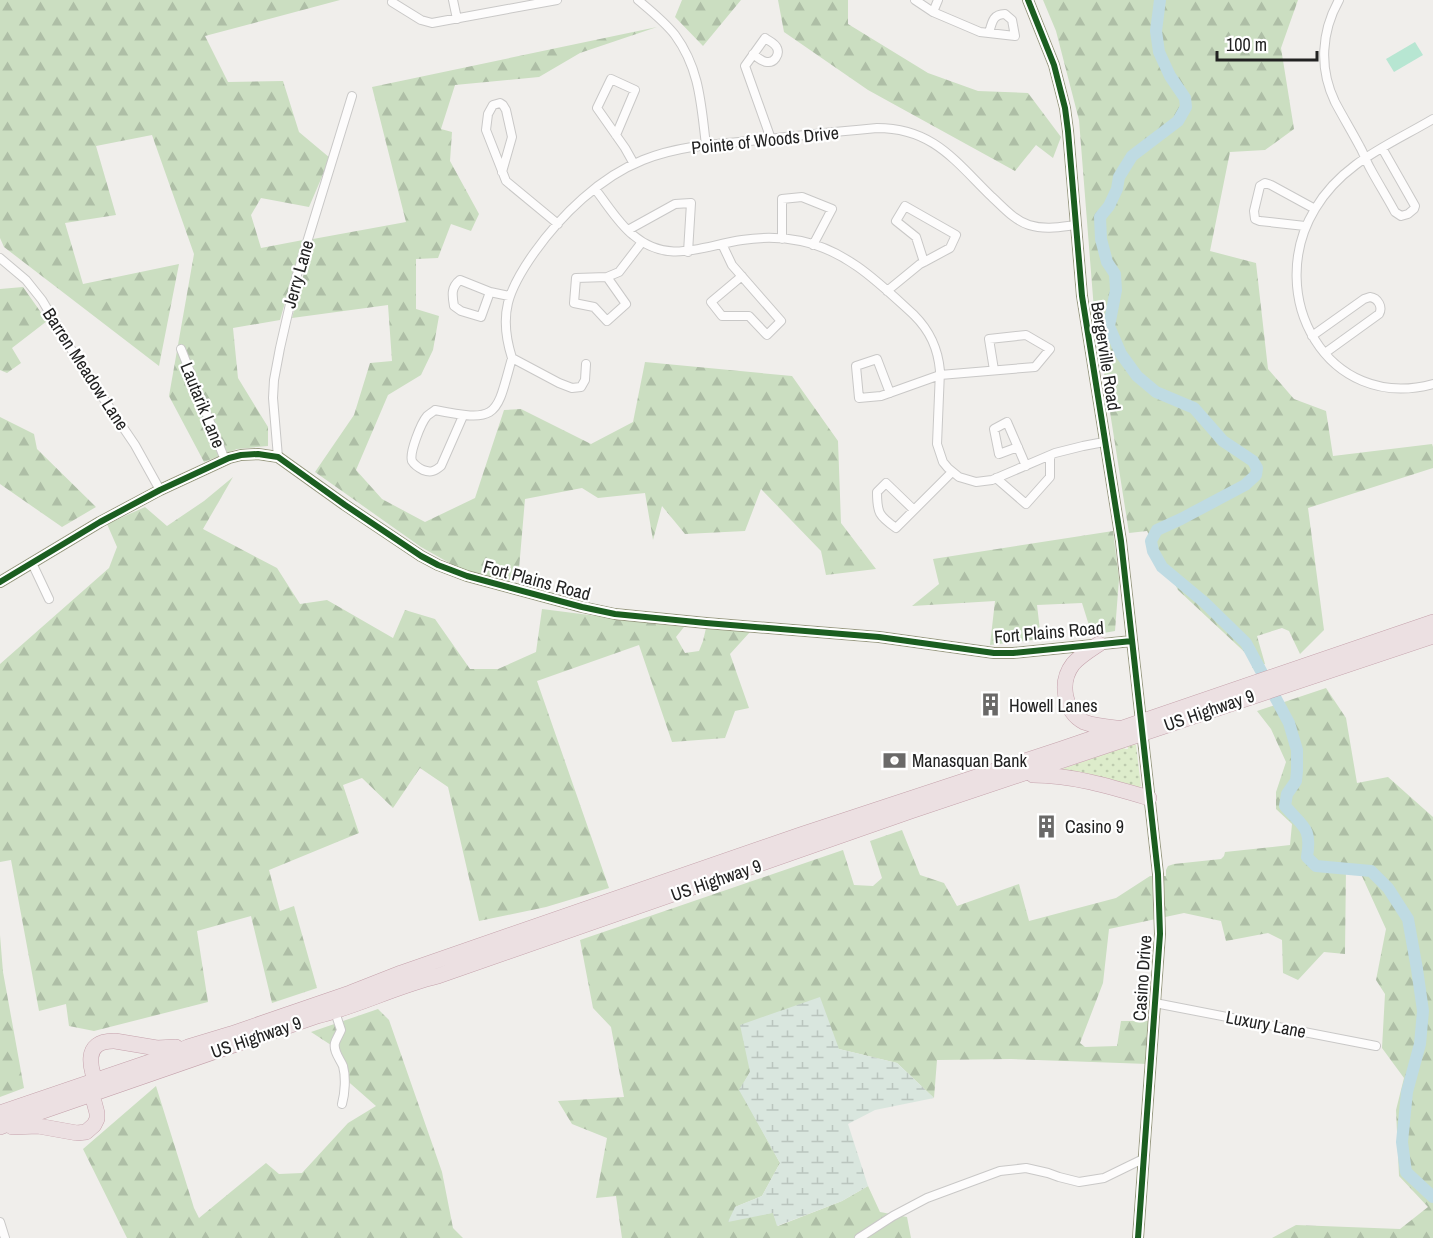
<svg xmlns="http://www.w3.org/2000/svg" width="1433" height="1238" font-family="'Archivo Narrow',sans-serif">
<style>
.grass{fill:url(#grass-dots)}
.forest{fill:url(#forest-firs)}
.wetland{fill:url(#wetland-marsh)}
.pitch{fill:#b7e6d2}
.lines{fill:none;stroke-linecap:round;stroke-linejoin:round}
.river{stroke:#bfdbe3;stroke-width:12}
.street-casing{stroke:#c9c8c7;stroke-width:10}
.secondary-casing{stroke:#999a82;stroke-width:12}
.highway-casing{stroke:#c5a2ac;stroke-width:16}
.street{stroke:#fdfcfc;stroke-width:8}
.secondary{stroke:#f4f4ed;stroke-width:10}
.highway{stroke:#ece0e2;stroke-width:15}
.cycleway-casing{stroke:#fff;stroke-width:10}
.cycleway{stroke:#1b5e20;stroke-width:6}
.labels{text-anchor:middle;dominant-baseline:central;stroke-width:4.5;stroke-linejoin:round;paint-order:stroke}
.street-label{font-size:18px;fill:#222;stroke:#fff}
.poi-label{font-size:18px;fill:#222;stroke:#fff;text-anchor:start}
</style>
<defs>
<pattern id="grass-dots" width="8" height="8" patternUnits="userSpaceOnUse" patternTransform="scale(1.5)"><rect width="8" height="8" fill="#ddeccb"/><path d="M2 2h.1M6 6h.1" fill="none" stroke="#bdcaae" stroke-width="1.8" stroke-linecap="round"/></pattern>
<pattern id="forest-firs" width="22" height="20" patternUnits="userSpaceOnUse" patternTransform="scale(1.5)"><rect width="22" height="20" fill="#cbdec1"/><path d="M5 1l3.5 6h-7zM16 11l3.5 6h-7z" fill="#aebea6"/></pattern>
<pattern id="wetland-marsh" width="20" height="14" patternUnits="userSpaceOnUse" patternTransform="scale(1.5)"><rect width="20" height="14" fill="#d9e6de"/><path d="M1 5h8M5 5V1M11 12h8M15 12V8" fill="none" stroke="#bac5be"/></pattern>
</defs>
<rect width="100%" height="100%" fill="#f0eeeb"/>
<!-- grass -->
<path class="grass" d="M1134 744 1136 745 1141 786 1138 788 1059 770 1124 747 1125 749H1128L1127 746Z"/>
<!-- forest -->
<path class="forest" d="M0 0H340L205 36 228 82 283 81 299 132 330 158 309 207 261 198 251 215 261 248 303 240 280 320 233 328 238 378 268 427V446L237 449 204 462 169 396 194 254 152 135 96 146 116 215 65 223 83 284 179 264 159 366 4 247 0 238Z
M682 0H741L703 46 675 17Z
M778 0H848V24L928 73 978 91 1028 93 1061 137 1053 158 1036 145 1015 171 868 90 784 32Z
M1043 0H1298L1281 48 1294 129 1265 150 1230 152 1210 251 1256 263 1268 369 1294 399 1326 411 1333 456 1432 444 1433 447V468L1308 508 1324 630 1300 654 1289 631 1282 628 1257 636 1265 664 1252 668V659L1178 590 1147 531 1129 533 1094 310 1079 120 1056 31Z
M657 27 580 53 539 77 455 85 441 129 452 132 450 161 479 214 471 231 451 224 438 258 416 259V309L439 316 433 350 421 375 388 395 356 470 382 499 425 522 475 498 504 410 521 409 591 444 633 422 645 362 792 376 838 441 841 523 876 569 826 575 821 551 761 489 745 531 685 534 662 506 653 540 645 493 598 498 582 488 525 499 519 569 499 591 421 547 315 472 354 415 370 363 392 361 388 305 292 318 313 239 406 222 372 87Z
M23 287 47 321 12 348 21 363 7 373 0 370V289Z
M0 417 34 434 37 449 96 507 62 527 0 484Z
M233 477 203 529 277 568 300 604 327 600 393 638 405 610 435 619 470 669H498L536 652 542 609 684 627 676 637 685 653 699 651 703 641 706 628 750 632 730 654 749 708 735 711 725 738 672 742 639 645 537 681 609 888 546 907 479 921 448 787 420 768 393 808 362 778 343 785 359 833 269 870 280 911 294 906 317 988 272 1003 251 916 197 931 208 1002 94 1031 69 1026 66 1004 39 1011 11 860 0 862V664L109 568 117 547 107 524 145 507 167 526 204 501Z
M1113 531 1119 579 1115 631 1092 635 1082 603 1037 605 1041 639 990 645 995 601 912 606 939 584 933 559Z
M1326 688 1346 718 1357 783 1388 777 1433 817V1238H1272L1296 1225 1400 1229 1428 1207 1399 1176 1396 1110 1404 1078 1382 1048 1385 994 1376 980 1386 929 1361 874 1346 866 1345 954 1324 952 1298 980 1283 973 1282 940 1268 933 1226 941 1221 921 1184 913 1109 929 1103 983 1080 1043 1085 1047 1117 1046 1121 1021H1151L1148 1064 1011 1059 937 1060 934 1098 897 1063 839 1049 750 1072 740 1090 780 1163 762 1196 735 1207 773 1213 778 1226 842 1201 868 1186 880 1212 907 1217 911 1238H622L616 1196 596 1198 607 1138 572 1124 558 1101 624 1097 611 1027 593 1008 580 940 843 850 854 885 873 886 882 878 870 841 902 830 920 875 944 883 957 906 1019 884 1029 921 1116 898 1150 876H1166V870L1168 866 1174 864 1221 859 1224 856 1225 852 1290 845 1292 824 1276 809V792L1286 762 1271 729 1257 711Z
M0 935 3 972 24 1088 0 1097Z
M378 1009 389 1020 442 1172 453 1228 463 1238H127L83 1149 156 1086 194 1208 199 1218 266 1163 279 1174 302 1173 348 1123 376 1106 343 1077 334 1047 311 1032Z"/>
<!-- wetland -->
<path class="wetland" d="M820 997 839 1049 897 1063 934 1098 875 1110 848 1124 868 1186 842 1201 777 1226 773 1213 728 1222 735 1207 762 1196 780 1163 739 1090 750 1072 740 1025Z"/>
<!-- pitch -->
<path class="pitch" d="M1415 42 1423 55 1394 72 1386 59Z"/>
<g class="lines">
<!-- river -->
<path class="river" d="M1160 0 1156 31 1159 52 1170 76 1185 98 1186 107 1178 121 1132 156 1119 177 1117 189 1109 206 1100 217 1101 239 1107 262 1115 274 1116 290 1109 326 1121 354 1137 376 1156 392 1194 408 1223 441 1253 461 1257 468 1256 475 1245 485 1181 519 1157 530 1151 541 1153 551 1162 567 1204 602 1246 643 1289 723 1297 750V771L1296 781 1287 794 1285 806C1303 827 1312 827 1307 857L1316 866 1371 871 1388 888 1408 919 1417 969 1423 1011 1420 1044 1407 1092 1402 1142 1406 1172 1433 1197"/>
<defs>
<path id="street" d="M453 0 457 19
M638 0C651 11 665 22 675 35 700 69 701 105 706 145
M915 0 933 12 938 0
M1339 0C1321 32 1319 69 1335 102 1343 117 1352 132 1360 147 1364 154 1366 161 1370 168 1378 183 1387 197 1395 212L1401 216 1408 214 1414 209 1415 206 1382 148
M392 2 421 20 432 23 557 0
M933 12 980 32 1015 36 1012 20 1005 14C993 14 992 22 989 33
M753 54C757 57 762 62 767 62 774 63 780 55 777 48 775 43 769 41 765 38L745 66 771 139
M1433 119C1389 145 1342 163 1315 209 1263 295 1327 413 1433 384
M616 135 635 90 611 79 597 108 625 148 634 164
M502 172 512 137 506 110 503 105 500 103 493 105 488 114 486 130 506 181 558 224
M595 189C607 204 618 223 633 235 668 265 702 246 742 240 761 237 781 237 801 241 848 251 880 284 914 315 930 331 938 348 940 371L937 444 943 462 948 468 959 477 976 482 992 480 1055 453 1083 446 1104 442
M1305 226 1260 221 1255 219 1254 211 1260 186 1265 183 1271 185 1315 209
M628 230 675 204 691 203 688 252
M782 239V199L802 197 832 209 813 245
M722 244 732 265 781 321 767 335 749 316H722L711 302 742 276
M0 258 26 280 42 300 80 364 135 445 160 490
M607 277 626 304 607 321 594 307 574 303 576 278 607 277 619 272 642 242
M887 291 920 264 924 262 950 248 956 235 905 206 896 221 916 237 924 262
M490 292 481 317 461 311 454 306C452 295 451 287 460 280L490 292 509 296
M1312 336 1364 299 1370 297C1378 298 1383 307 1379 314L1325 353
M181 349 225 460
M586 364 585 380 581 387 572 388 559 383 512 358C498 314 508 290 534 253 561 215 600 177 643 160 678 146 714 144 750 141 793 136 835 132 877 128 933 128 955 161 992 197 1004 208 1014 220 1029 225 1045 230 1060 227 1076 225
M890 393 877 359 856 366 859 398 881 396 940 375 1035 367 1050 349 1026 335 989 339 994 370
M463 416 441 466C435 471 431 473 423 470 419 468 415 466 412 461 409 453 421 423 427 416 428 415 434 411 435 410 499 423 496 416 512 358
M1018 447 999 454 994 429 1007 422 1026 466
M278 457 273 398 274 380 280 348 296 278 352 96
M996 478 1026 504 1050 477V456
M914 510 886 483 877 492C877 513 879 516 896 528L952 472
M32 563 49 599
M1155 1003 1376 1046
M335 1012 341 1030C339 1035 336 1039 335 1043 333 1051 340 1059 343 1066 346 1077 345 1093 342 1104
M0 1222 5 1238
M859 1238 893 1216 927 1198 1000 1171 1026 1168 1048 1173 1059 1177 1079 1182 1104 1178 1143 1159"/>
<path id="secondary" d="M1028 0 1054 65 1065 108 1068 131 1082 296 1121 541 1158 874 1160 934 1138 1238
M0 582 100 522 160 490 229 458 241 455 258 454 278 457 345 505 421 556 438 565 467 576 582 607 615 614 706 623 879 637 994 653H1013L1132 641"/>
<path id="highway" d="M1099 644C1090 650 1080 656 1073 664 1059 682 1064 712 1084 722 1094 726 1106 727 1117 728
M1033 775C1073 775 1112 787 1149 798
M99 1090C90 1070 81 1040 115 1041L157 1048 176 1047
M0 1113 167 1056 188 1047 231 1034 350 993 401 973 800 835 1061 749 1433 622
M0 1127 23 1118 317 1016C358 1006 396 986 438 976L911 811 1433 636
M12 1127 38 1126 77 1133 86 1132 94 1125 97 1119V1113L92 1094 86 1089"/>
</defs>
<!-- street casing -->
<use href="#street" class="street-casing"/>
<!-- secondary casing -->
<use href="#secondary" class="secondary-casing"/>
<!-- highway casing -->
<use href="#highway" class="highway-casing"/>
<!-- street -->
<use href="#street" class="street"/>
<!-- secondary -->
<use href="#secondary" class="secondary"/>
<!-- highway -->
<use href="#highway" class="highway"/>
<defs>
<path id="cycleway" d="M1028 0 1054 65 1065 108 1068 131 1082 296 1121 541 1158 874 1160 934 1138 1238
M0 582 100 522 160 490 229 458 241 455 258 454 278 457 345 505 421 556 438 565 467 576 582 607 615 614 706 623 879 637 994 653H1013L1132 641"/>
</defs>
<!-- cycleway casing -->
<use href="#cycleway" class="cycleway-casing"/>
<!-- cycleway -->
<use href="#cycleway" class="cycleway"/>
</g>
<!-- icons -->
<defs>
<symbol id="building-bare" viewBox="-9 -9 18 18"><path d="M-4-6H4V6H1V3H-1V6H-4ZM-2.5-4.3h1.7v1.8h-1.7ZM.8-4.3h1.7v1.8H.8ZM-2.5-1h1.7V.8h-1.7ZM.8-1h1.7V.8H.8Z" fill="#6a6968" stroke="#fff" stroke-width="2.5" paint-order="stroke"/></symbol>
<symbol id="bank-bare" viewBox="-9 -9 18 18"><path d="M-6-4H6V4H-6ZM0-2.3a2.3 2.3 0 1 0 0 4.6a2.3 2.3 0 1 0 0-4.6Z" fill="#6a6968" stroke="#fff" stroke-width="2.5" paint-order="stroke"/></symbol>
</defs>
<g fill-rule="evenodd">
<use href="#building-bare" x="974" y="688" width="33" height="33"/>
<use href="#bank-bare" x="878" y="744" width="33" height="33"/>
<use href="#building-bare" x="1030" y="810" width="33" height="33"/>
</g>
<g class="labels">
<!-- street labels -->
<g class="street-label">
<text transform="translate(765 140) rotate(-6)">Pointe of Woods Drive</text>
<text transform="translate(298 274) rotate(-74)">Jerry Lane</text>
<text transform="translate(1106 356) rotate(81)">Bergerville Road</text>
<text transform="translate(86 369) rotate(57)">Barren Meadow Lane</text>
<text transform="translate(203 405) rotate(68)">Lautarik Lane</text>
<text transform="translate(537 580) rotate(15)">Fort Plains Road</text>
<text transform="translate(1049 632) rotate(-5)">Fort Plains Road</text>
<text transform="translate(1209 710) rotate(-19)">US Highway 9</text>
<text transform="translate(716 880) rotate(-19)">US Highway 9</text>
<text transform="translate(1142 978) rotate(-86)">Casino Drive</text>
<text transform="translate(1266 1024) rotate(11)">Luxury Lane</text>
<text transform="translate(256 1037) rotate(-19)">US Highway 9</text>
</g>
<!-- poi labels -->
<g class="poi-label">
<text x="1009" y="705">Howell Lanes</text>
<text x="912" y="760">Manasquan Bank</text>
<text x="1065" y="826">Casino 9</text>
</g>
</g>
<!-- scale -->
<path d="M1217 51v9h100v-9" fill="none" stroke="#222222" stroke-width="3"/>
<text x="1226" y="51" font-size="18" fill="#222222" stroke="#ffffff" stroke-width="4.5" paint-order="stroke">100 m</text>
</svg>
